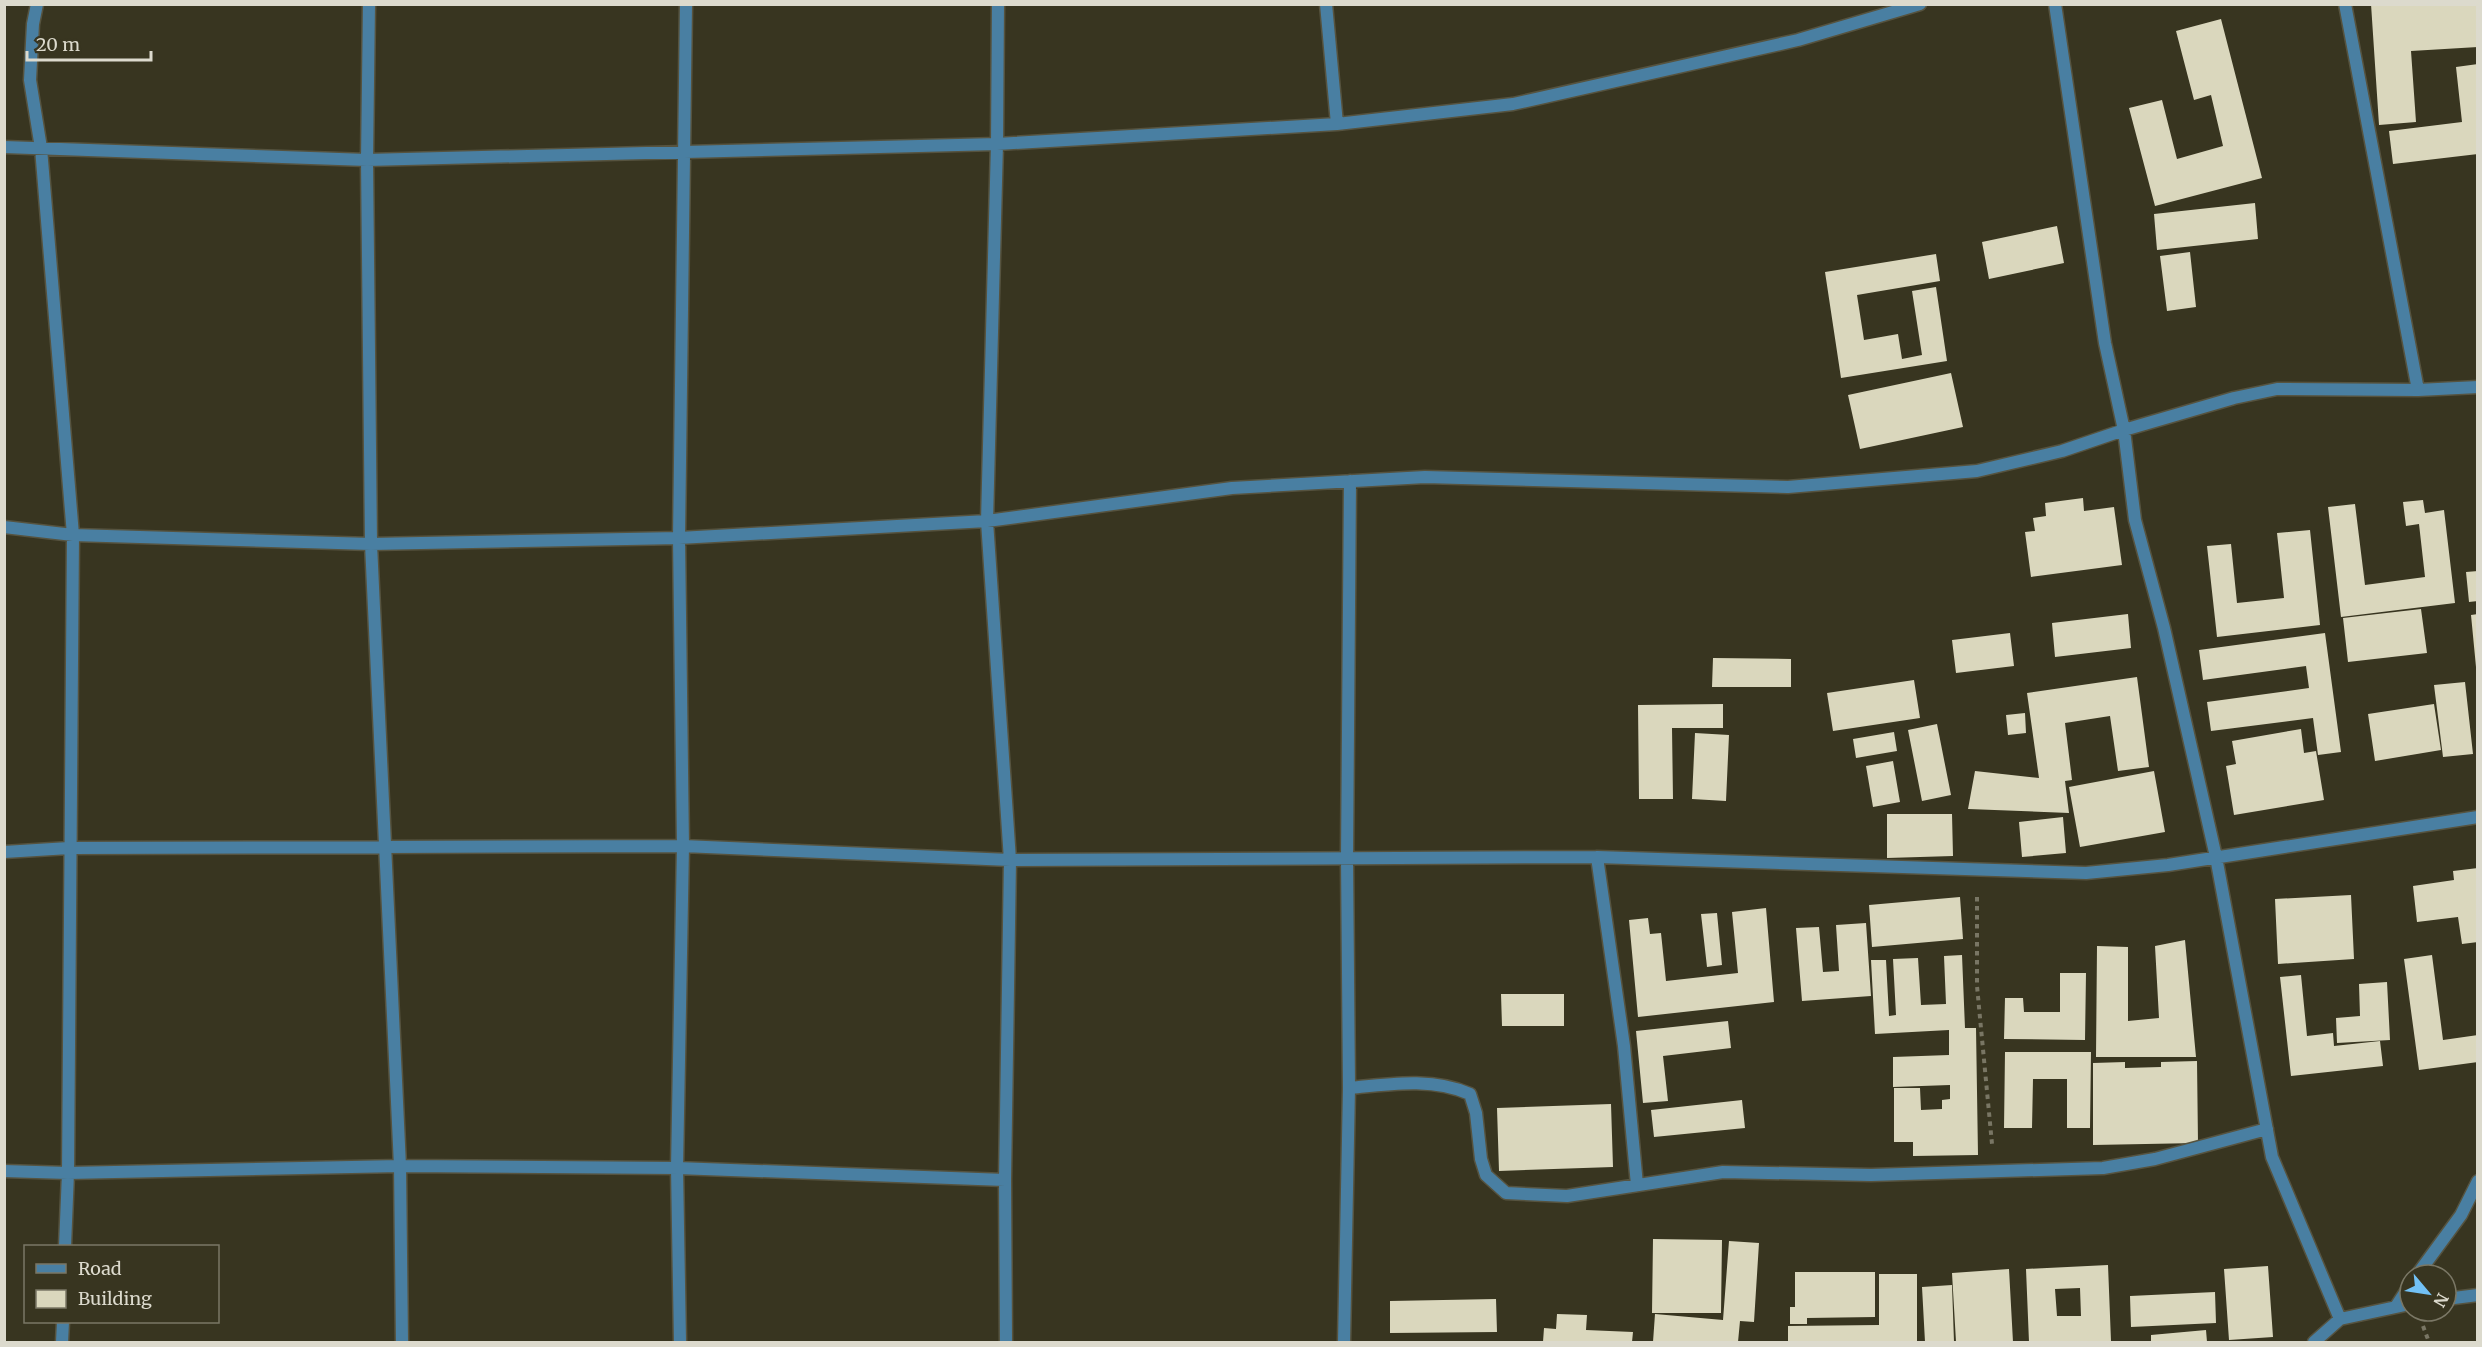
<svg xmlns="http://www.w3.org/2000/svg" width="2482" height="1347" font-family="Merriweather,serif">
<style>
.building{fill:#dad7bd;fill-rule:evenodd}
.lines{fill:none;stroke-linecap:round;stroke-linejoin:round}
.street-casing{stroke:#56533f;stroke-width:15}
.path{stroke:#797664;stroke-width:4;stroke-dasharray:4.5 4.5;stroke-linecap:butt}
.street{stroke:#497fa2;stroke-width:12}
</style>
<rect width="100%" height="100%" fill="#383520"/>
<!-- building -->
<path class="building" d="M2371 4H2478V47L2411 51 2416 122 2379 125Z
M2221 19 2262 178 2155 206 2129 108 2162 100 2177 159 2223 146 2211 95 2194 100 2176 31Z
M2478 64V154L2393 164 2389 131 2462 122 2456 67Z
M2255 203 2258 239 2157 250 2154 214Z
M2057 226 2064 263 1989 279 1982 242Z
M2190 252 2196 307 2167 311 2160 256Z
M1936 254 1940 281 1857 295 1864 340 1898 334 1902 359 1922 355 1912 291 1936 287 1947 361 1841 378 1825 272Z
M1951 373 1963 427 1860 449 1848 395Z
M2083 498 2084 511 2114 507 2122 565 2031 577 2025 532 2035 531 2033 518 2046 516 2045 503Z
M2423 500 2425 513 2444 510 2455 603 2341 617 2328 507 2355 504 2365 585 2425 577 2419 524 2406 526 2403 502Z
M2310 530 2320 625 2217 637 2207 546 2231 544 2237 603 2284 598 2277 533Z
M2478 571V601L2469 602 2466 572Z
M2421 609 2427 653 2348 662 2343 618Z
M2128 614 2131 648 2055 657 2052 623Z
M2478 614V667H2476L2471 615Z
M2010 633 2014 666 1956 673 1952 640Z
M2325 633 2341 752 2318 755 2313 718 2211 731 2207 702 2309 688 2306 666 2203 680 2199 650Z
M1713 658 1791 659V687H1712Z
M2137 677 2149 767 2118 771 2110 716 2065 723 2072 780 2065 781 2069 813 1968 809 1975 771 2039 778 2027 693Z
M1914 680 1920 718 1833 731 1827 693Z
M2465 682 2473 754 2443 757 2434 685Z
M1723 704V728H1672L1673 799H1639L1638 705Z
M2434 704 2441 750 2375 761 2368 714Z
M2025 713 2026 733 2008 735 2006 715Z
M1937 724 1951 795 1922 801 1908 730Z
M2301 729 2304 753 2316 751 2324 800 2234 815 2226 766 2236 764 2232 741Z
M1894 732 1897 751 1856 758 1853 739Z
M1695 733 1729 735 1726 801 1692 799Z
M1893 761 1900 802 1873 807 1866 766Z
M2154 771 2165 832 2080 847 2069 787Z
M1887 814H1952L1953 856 1887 858Z
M2063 817 2066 853 2022 857 2019 822Z
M2478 868V942L2462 944 2458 917 2417 922 2413 886 2454 880 2453 871Z
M2351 895 2354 959 2278 964 2275 899Z
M1960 897 1963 939 1872 947 1869 905Z
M1766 908 1774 1002 1638 1017 1629 920 1648 918 1650 934 1661 933 1666 981 1738 973 1732 912Z
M1717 913 1722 965 1707 967 1701 914Z
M1866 923 1871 996 1802 1001 1796 928 1819 927 1823 972 1839 971 1836 925Z
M2185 940 2196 1057H2096L2097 946 2128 947V1021L2159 1018 2155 946Z
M1962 955 1965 1028H1976L1978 1155 1913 1156V1142H1894V1088H1920L1921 1110 1942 1109V1100L1950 1099V1085L1893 1087V1057L1949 1055V1030L1875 1034 1871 960H1886L1889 1016 1896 1015 1893 959 1918 958 1921 1005 1946 1004 1944 956Z
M2432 955 2443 1040 2478 1035V1062L2419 1070 2404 959Z
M2060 973H2086L2085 1040 2004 1039 2005 998H2023L2024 1012H2060Z
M2301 975 2307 1036 2333 1033 2334 1046 2380 1041 2383 1066 2291 1076 2280 977Z
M2387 982 2390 1040 2337 1043 2336 1018 2360 1016 2359 984Z
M1501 994H1564V1026H1502Z
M1728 1021 1731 1048 1663 1056 1668 1101 1643 1103 1636 1031Z
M2005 1052H2091L2090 1128H2067V1079H2033L2032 1128H2004Z
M2197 1061 2198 1143 2093 1145V1063L2125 1062V1068L2161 1067V1062Z
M1742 1100 1745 1128 1654 1137 1651 1110Z
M1611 1104 1613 1167 1499 1171 1497 1108Z
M1653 1239 1722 1240 1721 1313H1652Z
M1729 1241 1759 1243 1754 1322 1740 1321 1738 1342H1653L1655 1314 1723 1320Z
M2108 1265 2111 1341 2029 1342 2026 1269ZM2080 1288 2081 1316H2057L2055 1289Z
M2268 1266 2273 1337 2229 1340 2224 1269Z
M2009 1269 2013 1342H1956L1952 1273Z
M1795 1272H1875V1317L1807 1318V1324H1790V1307H1795Z
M1879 1274H1917V1342H1788V1326L1879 1325Z
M1952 1285 1954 1342H1925L1922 1287Z
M2215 1292 2216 1323 2131 1327 2130 1296Z
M1496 1299 1497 1332 1390 1333V1301Z
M1557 1314 1587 1315 1586 1330 1633 1332 1632 1342H1543L1544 1328 1556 1329Z
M2206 1330 2207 1342H2151V1335Z"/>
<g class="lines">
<defs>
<path id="street" d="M37 4 33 24 30 80 41 148 73 535 68 1173 65 1246
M369 4 367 160 371 544 400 1166 402 1342
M998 4 997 144 987 521 1010 860 1005 1180 1006 1342
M1326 4 1337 124
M2055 4 2105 343 2124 430 2135 520 2164 628 2216 857 2272 1157 2340 1319
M2345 4 2418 390
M4 147 367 160 997 144 1337 124 1513 104 1798 40 1920 4
M4 527 73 535 371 544 679 538 987 521 1232 488 1425 477 1788 487 1977 471 2062 451 2124 430 2234 398 2277 389 2418 390 2478 387
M4 852 69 848 683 846 1010 860 1597 857 2086 873 2168 865 2478 817
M1597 857 1624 1046 1637 1185
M1349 1088C1389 1084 1433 1077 1470 1094L1476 1113 1481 1159 1486 1175 1506 1193 1567 1196 1723 1172 1871 1175 2103 1168 2155 1159 2267 1129
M4 1171 68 1173 400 1166 677 1168 1005 1180
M2417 1275 2461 1215 2478 1181
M2446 1299 2478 1295
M2397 1305 2410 1285
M62 1342 63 1322
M680 1342 677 1168 683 846 679 538 686 4
M1344 1342 1349 1088 1347 858 1350 481
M2314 1342 2340 1319 2410 1304"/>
</defs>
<!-- street casing -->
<use href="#street" class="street-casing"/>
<!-- path -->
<path class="path" d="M1977 897V986L1992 1144
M2423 1326 2429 1342"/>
<!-- street -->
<use href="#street" class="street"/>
</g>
<!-- border -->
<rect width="2482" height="1347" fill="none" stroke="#dcdacd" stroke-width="12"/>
<!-- legend -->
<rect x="24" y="1245" width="195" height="78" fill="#383520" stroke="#7a7765" stroke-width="1.5"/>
<rect x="36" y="1264" width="30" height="9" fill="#497fa2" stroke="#7a7765" stroke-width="1.5"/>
<text x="78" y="1275" font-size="18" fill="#dcdacd">Road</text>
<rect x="36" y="1290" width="30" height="18" fill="#dad7bd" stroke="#7a7765" stroke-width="1.5"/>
<text x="78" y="1305" font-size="18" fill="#dcdacd">Building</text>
<!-- north arrow -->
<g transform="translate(2428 1293) rotate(119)"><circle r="28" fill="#383520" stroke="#7a7765" stroke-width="1.5"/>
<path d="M0-4.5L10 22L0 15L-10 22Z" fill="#72c1f5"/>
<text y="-9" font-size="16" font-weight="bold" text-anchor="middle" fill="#dcdacd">N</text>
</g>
<!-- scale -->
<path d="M27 51v9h124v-9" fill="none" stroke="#dcdacd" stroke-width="3"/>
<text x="36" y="51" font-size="18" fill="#dcdacd" stroke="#383520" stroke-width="4.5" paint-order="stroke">20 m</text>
</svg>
